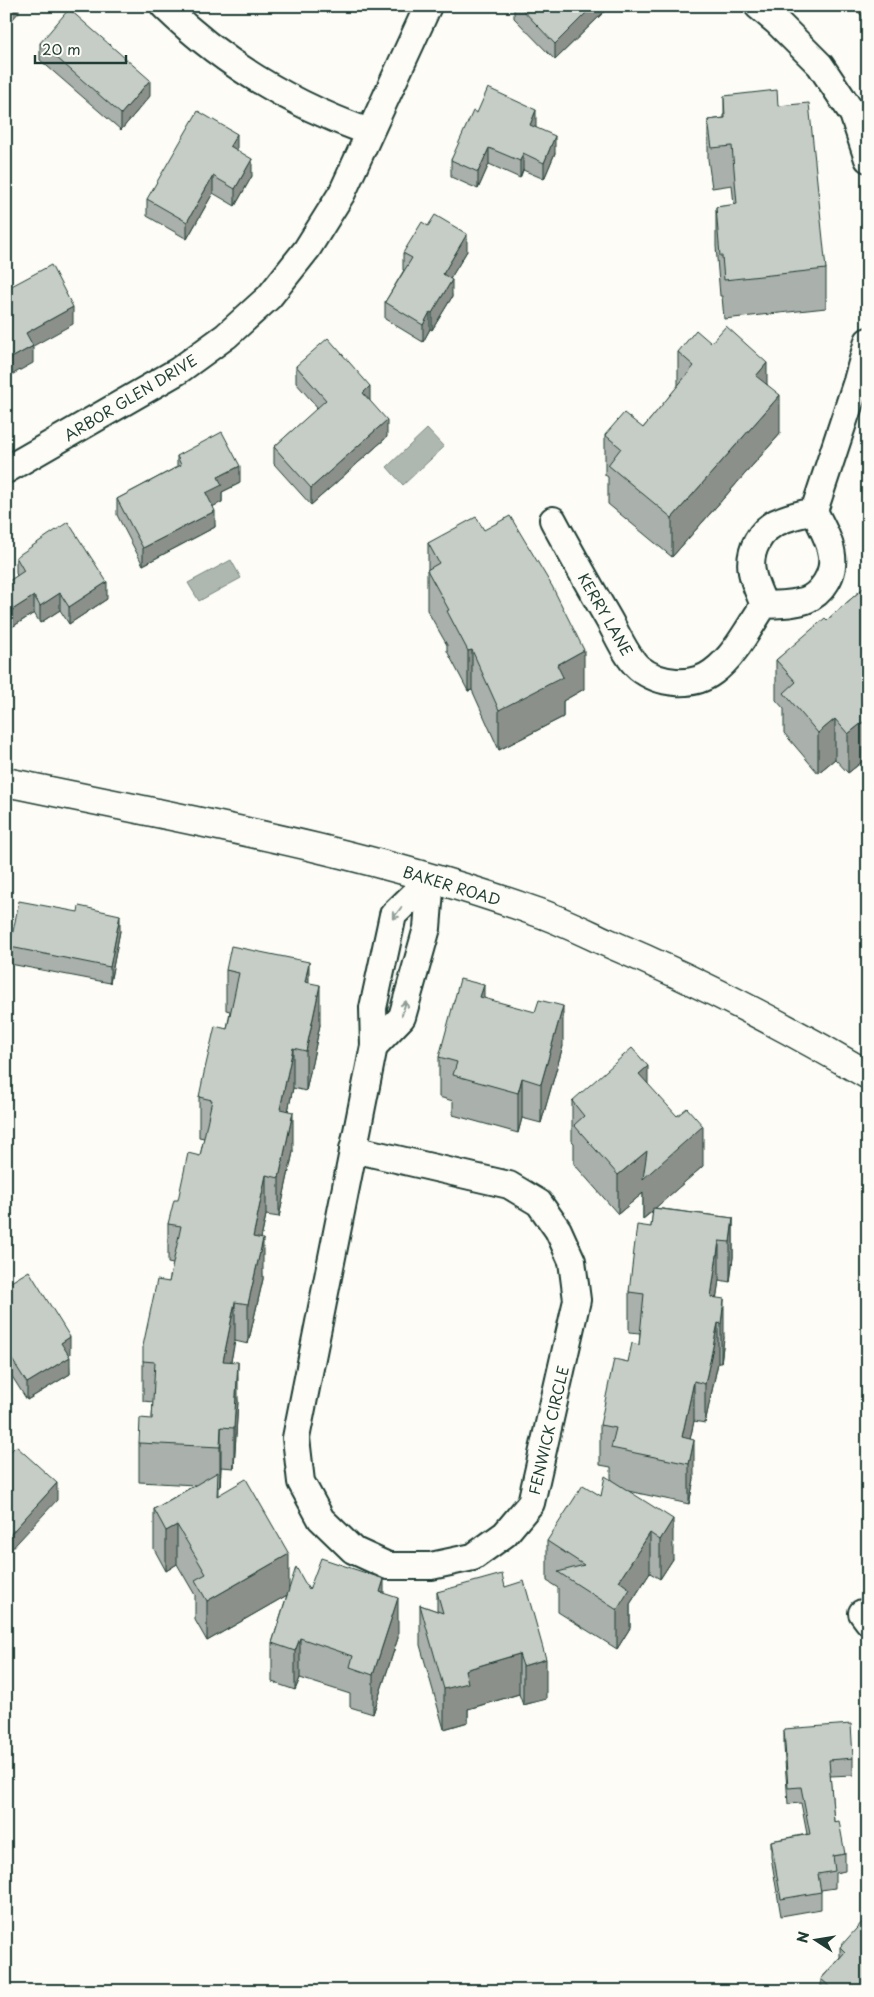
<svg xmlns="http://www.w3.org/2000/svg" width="874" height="1997" font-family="'Playpen Sans',sans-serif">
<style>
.water{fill:#aeb8b1;stroke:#75877f}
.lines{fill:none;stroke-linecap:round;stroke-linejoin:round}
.street-casing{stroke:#1f3d34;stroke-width:30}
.secondary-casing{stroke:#1f3d34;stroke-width:31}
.street{stroke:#fdfcf7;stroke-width:26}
.secondary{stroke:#fdfcf7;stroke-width:28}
.wall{fill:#aab0ab;stroke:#1f3d34}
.shaded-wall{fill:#8b908b;stroke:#1f3d34}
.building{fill:#c6cdc7;stroke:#1f3d34}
.oneway{stroke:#8e9c96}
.labels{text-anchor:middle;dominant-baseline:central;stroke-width:4;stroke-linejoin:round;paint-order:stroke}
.street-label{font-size:15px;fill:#1f3d34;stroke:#fdfcf7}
</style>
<rect width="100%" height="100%" fill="#fdfcf7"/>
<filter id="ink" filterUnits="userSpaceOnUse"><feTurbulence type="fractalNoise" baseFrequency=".02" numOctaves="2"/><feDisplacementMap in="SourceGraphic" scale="10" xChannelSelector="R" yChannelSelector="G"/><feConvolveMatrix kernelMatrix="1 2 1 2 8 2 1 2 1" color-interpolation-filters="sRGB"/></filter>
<g filter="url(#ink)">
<!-- water -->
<path class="water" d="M427 429 444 447 403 485 387 467Z
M231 560 241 578 199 601 188 583Z"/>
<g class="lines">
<defs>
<path id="street" d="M164 6C222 63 293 105 369 132
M758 6 777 22 820 65 853 114 868 159
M6 470 178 371 226 336 269 297 307 249 342 193 428 6
M553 520C571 554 590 587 609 620 617 634 627 658 639 668 659 684 692 688 713 672 735 656 749 627 764 605 775 604 787 605 798 602 807 601 816 595 821 589 844 563 827 537 814 511L857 381 868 341
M764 605C760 595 754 583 752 572 748 552 760 528 780 521 790 516 803 514 814 511
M374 1046 402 1017 427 928 431 878
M353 1149 509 1185 539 1203 558 1230 572 1261 577 1300 531 1503 505 1534 473 1557 431 1566H388L353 1550 321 1519 301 1482 296 1438 374 1046 373 1008 393 915 431 878
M862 1613 868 1621"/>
<path id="secondary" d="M6 782C183 819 363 850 534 911 558 919 582 931 606 942 696 980 783 1025 868 1075"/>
</defs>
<!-- street casing -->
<use href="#street" class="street-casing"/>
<!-- secondary casing -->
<use href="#secondary" class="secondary-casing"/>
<!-- street -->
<use href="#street" class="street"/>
<!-- secondary -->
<use href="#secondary" class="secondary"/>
</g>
<!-- wall -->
<path class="wall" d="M514 6H610L555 60 514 18Z
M853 6H868V26L862 20V16Z
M40 43 150 96 121 130 40 60Z
M724 96 778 106 826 269V308L724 319 722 296H720L716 246V207L734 205 732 185 712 188 708 159V120L724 118Z
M477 113 536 127V128L555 153 544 179 523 170 520 178 489 164 478 189 451 177V160Z
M237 150 252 176 235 206 213 193 187 239 147 216V199Z
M467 251 450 279 452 297 432 330 430 329 423 342 385 319V302L404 270H403V253Z
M711 343 767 384 780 434 672 557 608 504V477L605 475V435L643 428 678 386V352Z
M296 366 387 437 311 505 274 464V447L318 408 296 383Z
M177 456 240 483 222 492V502L213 506 215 527 143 565 117 515V499L177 467Z
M484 530 584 689 563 701V717L499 750 472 690 468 691 447 651V645L427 610V570L428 569V543Z
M16 557 107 599 69 624 60 610 40 623 34 613 9 629 6 624V583L17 576 16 573Z
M868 584V757L848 773 835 759 818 773 784 733V709L776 700V660L827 620Z
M120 931 110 983 10 964V947Z
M226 970 309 983 320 1025 306 1091 293 1088 288 1111 293 1152 279 1217 266 1215 261 1239 263 1279 248 1344 235 1341 231 1361 238 1401 234 1468 221 1467 220 1487H218V1496L289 1590H309L384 1593 398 1638 373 1714 350 1707V1694L300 1678 295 1690 272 1682V1643L287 1595 207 1641 195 1620V1595L177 1564 166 1571 154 1549V1509L195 1485 139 1482V1443L152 1419 153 1402 143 1401V1361L169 1282 173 1264 168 1263V1224L200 1156 204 1138 199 1137V1097L227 1029 230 1011 226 1010Z
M484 998 563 1046 541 1123 522 1118 518 1133 453 1115V1101L439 1097V1057Z
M648 1084 703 1166 655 1208 733 1218V1257L730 1282 719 1280 716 1298 724 1338 721 1363H718L705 1423 694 1421 690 1439 694 1479 689 1504 628 1491 673 1559 660 1579 650 1573 630 1604V1628L617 1649 558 1612V1588L547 1581V1541L601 1496 611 1480V1467L600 1465V1425L628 1362 639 1345 640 1333 629 1332V1292L651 1227 653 1211 643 1219V1193L618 1214 574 1164V1143L572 1141V1101Z
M6 1285 70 1354 69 1355 70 1374 27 1400 6 1367Z
M505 1587 546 1699 523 1705 519 1694 468 1709V1722L444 1729 420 1645V1605L437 1611V1592Z
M784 1729 853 1758V1775L830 1776 834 1822 845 1854V1871L835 1873V1888L821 1890V1909L781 1916 771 1857V1841L807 1834 801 1803 788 1804 784 1746Z
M868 1923V1991H821V1979L840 1957V1947Z"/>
<!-- shaded-wall -->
<path class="shaded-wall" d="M10 6H19V12L6 27V11Z
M593 6H610L555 60V44Z
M150 80V96L121 130V114Z
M536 110V127L530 142V125Z
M237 134V151L230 146Z
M555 136V153L544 179V163Z
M489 148V164L478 189V172Z
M523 153V170L520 178V161Z
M252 159V176L235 206V189Z
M213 176V193L187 239V222Z
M467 234V251L443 291V274Z
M452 280V297L432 330V313Z
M73 307V324L26 350V333Z
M430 312V329L423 342V325Z
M33 346V363L6 378V361Z
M767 363V403L756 376Z
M370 386V403L363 393Z
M780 395V434L672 557V518Z
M387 420V437L311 505V488Z
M240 466V483L222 492V502L206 510V493L218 477Z
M215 511V527L143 565V548Z
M107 582V599L69 624V607Z
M60 593V610L40 623V606Z
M34 596V613L9 629V612Z
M472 650V690L468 691V651Z
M584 650V689L563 701V717L499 750V710L557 665Z
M868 718V757L848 773V734Z
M835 719V759L818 773V733Z
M120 915V931L110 983V967Z
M309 962V1002L305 982Z
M320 985V1025L306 1091V1051Z
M484 985V1025L480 997Z
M563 1006V1046L541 1123V1084Z
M293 1048V1088L280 1149V1109Z
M648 1066V1105L639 1074Z
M522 1078V1118L518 1133V1093Z
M293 1112V1152L279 1217V1178Z
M703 1126V1166L643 1219V1193L618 1214V1175L647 1151Z
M266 1175V1215L253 1277V1237Z
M733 1218V1257L730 1282V1242Z
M263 1239V1279L248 1344V1304Z
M719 1241V1280L711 1337V1297Z
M724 1299V1338L721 1363V1324Z
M235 1302V1341L223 1400V1361Z
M718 1323V1363L705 1423V1384Z
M70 1337V1354L61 1360V1343Z
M70 1357V1374L27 1400V1383Z
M238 1362V1401L234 1468V1428Z
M694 1381V1421L685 1463 682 1437Z
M221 1427V1467L220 1487V1447Z
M694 1440V1479L689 1504V1464Z
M57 1483V1500L6 1555V1539Z
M673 1519V1559L660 1579V1540Z
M177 1525V1564L166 1571V1531Z
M650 1533V1573L630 1604V1628L617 1649V1610L619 1581Z
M289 1554V1594L207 1641V1601Z
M384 1579V1619L380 1592Z
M398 1598V1638L373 1714V1675Z
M300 1638V1678L295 1690V1651Z
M519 1654V1694L468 1709V1722L444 1729V1689L465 1670Z
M546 1659V1699L523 1705V1666Z"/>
<!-- building -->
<path class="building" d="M6 6H10L6 11Z
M519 6H593L555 44Z
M69 9 150 80 121 114 40 43Z
M488 88 536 110 530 125 555 136 544 163 523 153 520 161 489 148 478 172 451 160 473 111 477 113Z
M777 90 778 106 809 103 826 269 724 280 722 256H720L716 207 737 204 732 146 712 148 708 120 725 118 724 96Z
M198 111 237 134 230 146 252 159 235 189 213 176 187 222 147 199Z
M435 215 467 234 443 274 452 280 432 313 430 312 423 325 385 302 412 258 403 253 422 222 428 226Z
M51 265 73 307 26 333 33 346 6 361V289Z
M726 326 767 363 756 376 780 395 672 518 608 465 621 448 605 435 624 413 643 428 694 366 678 352 696 330 711 343Z
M328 338 370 386 363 393 387 420 311 488 274 447 326 400 296 366Z
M222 432 240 466 218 477 222 485 206 493 215 511 143 548 117 499 181 465 177 456Z
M510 516 552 586 584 650 557 665 563 677 499 710 472 650 468 651 447 611 449 610 427 570 439 563 428 543 476 517 484 530Z
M68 522 107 582 69 607 60 593 40 606 34 596 9 612 6 608V583L24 571 16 557Z
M868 584V718L848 734 835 719 818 733 784 693 796 682 776 660 825 618 827 620Z
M19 901 78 912 79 906 120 915 110 967 10 947Z
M231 946 309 962 305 982 320 985 306 1051 293 1048 280 1109 293 1112 279 1178 266 1175 253 1237 263 1239 248 1304 235 1302 223 1361 238 1362 234 1428 221 1427 220 1447 139 1443 140 1418 152 1419 155 1362 143 1361V1346L157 1280 169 1282 181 1226 168 1224 174 1200H178L188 1153 200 1156 212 1100 199 1097 204 1073 215 1026 227 1029 239 973 226 970Z
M460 979 484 985 480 997 535 1012 539 1000 563 1006 541 1084 522 1078 518 1093 453 1075 457 1062 439 1057Z
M632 1048 648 1066 639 1074 677 1116 687 1108 703 1126 643 1179 647 1151 618 1175 574 1125 584 1116 572 1101Z
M653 1208 733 1218 730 1242 719 1241 711 1297 724 1299 721 1324 718 1323 705 1384 694 1381 682 1437 694 1440 689 1464 611 1448 616 1428 600 1425 614 1359 628 1362 632 1343 639 1345 644 1294 629 1292 637 1225 651 1227Z
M29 1271 70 1337 61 1343 70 1357 27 1383 6 1350V1345L10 1343 6 1337V1285Z
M16 1446 57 1483 6 1539V1456Z
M218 1472 217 1496 246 1479 289 1554 207 1601 195 1580 206 1574 177 1525 166 1531 154 1509Z
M605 1476 673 1519 660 1540 650 1533 619 1581 630 1589 617 1610 558 1572 584 1565 547 1541 583 1485 601 1496Z
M321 1558 384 1579 380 1592 398 1598 373 1675 350 1667 353 1656 300 1638 295 1651 272 1643 296 1567 309 1590Z
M502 1574 505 1587 524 1581 546 1659 523 1666 519 1654 465 1670 468 1683 444 1689 420 1605 443 1613 437 1592Z
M851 1724 853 1758 829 1760 834 1822 839 1821 845 1854 833 1856 835 1871 818 1874 821 1892 781 1899 771 1841 810 1834 801 1787 788 1788 784 1729Z
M864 1920 868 1923V1991H835L821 1979 845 1952 840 1947Z"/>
<!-- one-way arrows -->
<defs><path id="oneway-shaft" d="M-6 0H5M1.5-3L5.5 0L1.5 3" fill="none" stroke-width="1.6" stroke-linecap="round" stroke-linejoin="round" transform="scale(1.25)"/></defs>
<g class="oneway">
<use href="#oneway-shaft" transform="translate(397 913) rotate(127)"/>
<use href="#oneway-shaft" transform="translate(404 1008) rotate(-74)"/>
</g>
</g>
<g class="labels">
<!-- street labels -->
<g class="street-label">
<text transform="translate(130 397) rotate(-31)">ARBOR GLEN DRIVE</text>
<text transform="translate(606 614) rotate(60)">KERRY LANE</text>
<text transform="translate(452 885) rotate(17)">BAKER ROAD</text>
<text transform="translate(548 1430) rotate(-77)">FENWICK CIRCLE</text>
</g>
</g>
<!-- margin -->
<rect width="874" height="1997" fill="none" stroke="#fdfcf7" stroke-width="25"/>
<rect x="12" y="12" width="849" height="1972" fill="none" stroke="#1f3d34" stroke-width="2" filter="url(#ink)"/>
<!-- north arrow -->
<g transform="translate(816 1940) rotate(282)" stroke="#fdfcf7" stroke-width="4" paint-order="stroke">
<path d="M0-4L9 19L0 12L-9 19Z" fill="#1f3d34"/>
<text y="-8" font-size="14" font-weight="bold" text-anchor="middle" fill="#1f3d34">N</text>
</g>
<!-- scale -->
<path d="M35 55v8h91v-8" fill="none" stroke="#1f3d34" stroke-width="2.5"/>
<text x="42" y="55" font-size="15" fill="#1f3d34" stroke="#fdfcf7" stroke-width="4" paint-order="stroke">20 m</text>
</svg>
